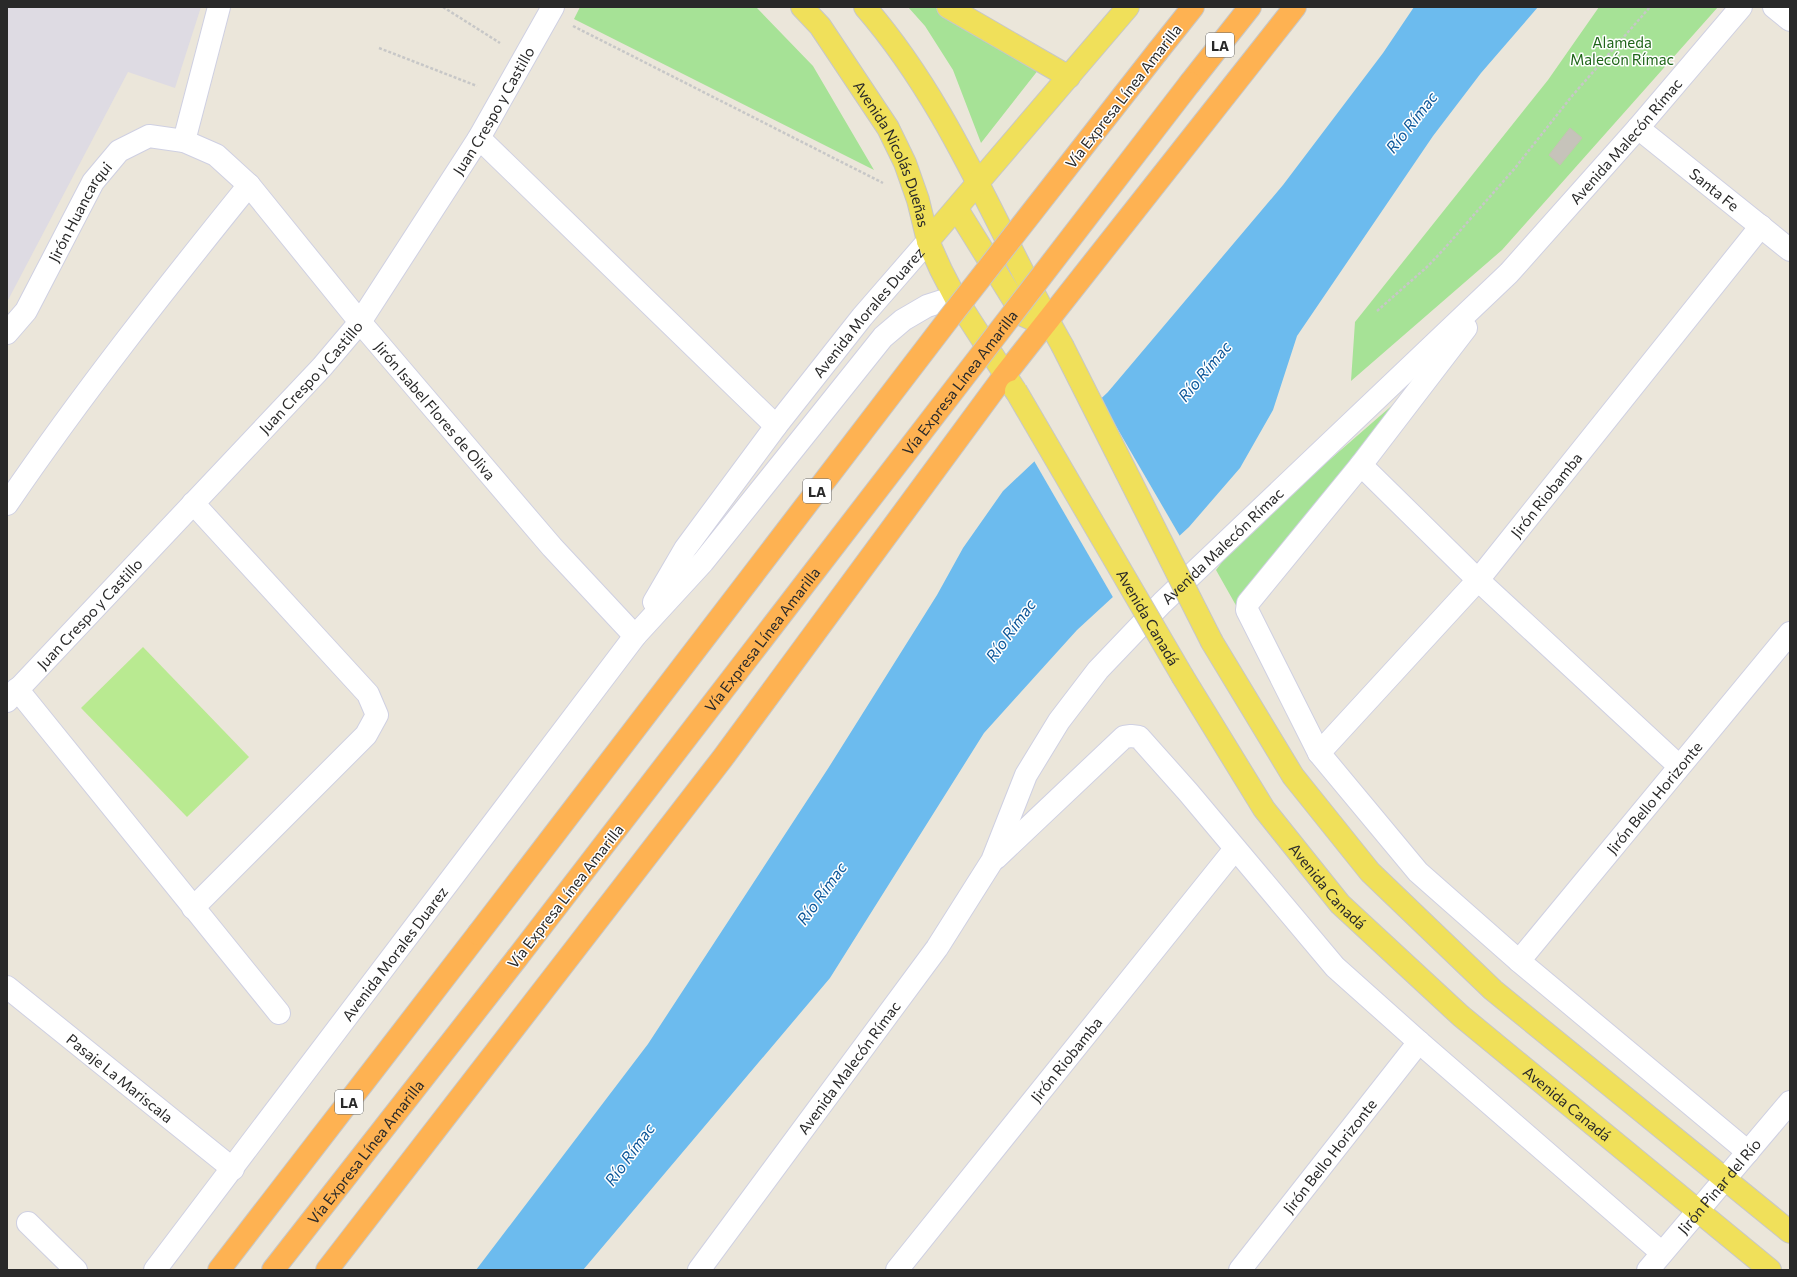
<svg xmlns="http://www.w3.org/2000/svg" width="1797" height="1277" font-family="Commissioner,sans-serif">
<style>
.industrial{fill:#dedbe3}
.green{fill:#a6e296}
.pitch{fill:#b9ea91}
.water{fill:#6cbbee}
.pier{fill:#ebe6da}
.building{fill:#c6c3ba;stroke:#c6c2b4}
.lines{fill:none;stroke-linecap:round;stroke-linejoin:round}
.minor-casing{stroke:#cfd0e2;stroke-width:24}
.major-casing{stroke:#c7c7c7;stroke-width:24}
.highway-casing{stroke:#c7c7c7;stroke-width:24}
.path{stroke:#c7c7c7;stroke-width:2.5;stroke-dasharray:3 2;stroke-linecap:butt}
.minor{stroke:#fff;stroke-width:22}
.major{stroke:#f0e05a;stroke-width:22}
.highway{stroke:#feb252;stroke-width:22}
.major-bridge-casing{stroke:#c7c7c7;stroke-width:24;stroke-linecap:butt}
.highway-bridge-casing{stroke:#c7c7c7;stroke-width:24;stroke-linecap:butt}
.major-bridge{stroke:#f0e05a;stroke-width:22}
.highway-bridge{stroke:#feb252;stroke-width:22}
.labels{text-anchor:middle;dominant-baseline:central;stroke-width:3;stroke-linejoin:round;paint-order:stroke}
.shield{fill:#fff;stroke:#696969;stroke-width:1}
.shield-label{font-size:14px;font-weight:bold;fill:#292929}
.park-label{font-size:15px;fill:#1f6519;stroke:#fff}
.street-label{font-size:15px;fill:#292929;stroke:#fff}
.water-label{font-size:16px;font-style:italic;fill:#0d5698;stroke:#fff}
</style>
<rect width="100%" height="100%" fill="#ebe6da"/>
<!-- industrial -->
<path class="industrial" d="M7 7H201L175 88 128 72 7 302Z"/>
<!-- green -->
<path class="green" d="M580 7H756L813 66 874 170 574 19Z
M908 7H936L1039 69 981 143 953 70 925 26Z
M1599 7H1718L1502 250 1351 381 1355 322 1548 80Z
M1396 402 1238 609 1216 570 1241 537Z"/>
<!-- pitch -->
<path class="pitch" d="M143 647 249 757 187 817 81 708Z"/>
<!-- water -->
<path class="water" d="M1414 7H1538L1481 73 1433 136 1297 336 1273 410 1240 468 1189 527 1077 630 984 733 830 978 583 1270H476L648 1044 829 767 937 595 963 548 1003 491 1108 392 1283 185 1383 53Z"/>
<!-- pier -->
<path class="pier" d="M1099 397 1181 538 1114 599 1033 459Z"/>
<!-- building -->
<path class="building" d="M1570 128 1582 138 1560 165 1549 155Z"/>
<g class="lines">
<defs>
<g id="minor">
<path d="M1774 7 1790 20"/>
<path id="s1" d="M1638 128 1790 250"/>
<path d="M479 138 776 426"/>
<path d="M184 141 219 7"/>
<path d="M1466 328 1361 465 1248 603 1247 610 1319 753 1418 872 1519 961 1748 1152"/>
<path id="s2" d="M7 333 26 311 93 182 119 151 149 136 184 141 216 155 249 185 360 322 552 547 635 636"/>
<path d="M1361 465 1478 580 1679 766"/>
<path d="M193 503 368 694 377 715 366 735 193 908"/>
<path d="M7 504C82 394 165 289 249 185"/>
<path id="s3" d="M654 602 685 549 776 426 862 317 928 241"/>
<path d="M17 689 279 1013"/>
<path id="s4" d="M7 701 322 367 360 322 479 138 553 7"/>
<path id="s5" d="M1319 753 1478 580 1761 226"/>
<path d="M996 858 1124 737 1131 736 1139 737 1188 792 1335 967 1419 1042 1662 1253"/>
<path id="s6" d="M1519 961 1790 633"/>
<path id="s7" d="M7 987 233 1169"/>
<path d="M28 1223 76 1270"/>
<path id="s8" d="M155 1270 635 636 703 562 883 337 903 320 927 306 955 297"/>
<path id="s9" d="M699 1270 937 948 992 861 1026 775 1059 721 1098 670 1162 603 1509 273 1638 128 1741 7"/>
<path id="s10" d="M897 1270 1235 849"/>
<path id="s11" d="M1240 1270 1419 1042"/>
<path id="s12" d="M1648 1270 1790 1102"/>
</g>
<g id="major">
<path id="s13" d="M802 7 820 26 888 128 905 163 918 200 928 241 941 270 955 297 1015 390"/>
<path d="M865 7C952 107 997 232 1062 345"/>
<path d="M948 7 1069 77"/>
<path d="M957 209 1023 315 1034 320 1048 321"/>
<path d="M928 241 1128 7"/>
<path d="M1212 642 1293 776 1370 872 1493 990 1790 1232"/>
<path id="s14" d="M1183 677 1264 809 1340 904 1461 1016 1770 1270"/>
</g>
<g id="highway">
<path d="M1158 51 1193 7"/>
<path d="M1190 83 1250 7"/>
<path d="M219 1270 478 934"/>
<path id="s15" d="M273 1270 517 958"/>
<path d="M327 1270 722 759 1004 376 1295 7"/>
</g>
</defs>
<!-- minor casing -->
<use href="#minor" class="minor-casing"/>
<!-- major casing -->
<use href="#major" class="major-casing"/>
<!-- highway casing -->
<use href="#highway" class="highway-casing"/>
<!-- path -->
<path class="path" d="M443 7 500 43
M573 26 883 183
M379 48 477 86
M1377 311 1428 266 1444 249 1515 168 1572 96 1650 7"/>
<!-- minor -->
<use href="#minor" class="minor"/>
<!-- major -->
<use href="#major" class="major"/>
<!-- highway -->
<use href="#highway" class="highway"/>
<defs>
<g id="major-bridge">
<path d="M1062 345 1212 642"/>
<path id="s16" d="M1016 391 1183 677"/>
</g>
<g id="highway-bridge">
<path d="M478 934 950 317 1158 51"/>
<path id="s17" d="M517 958 1190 83"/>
</g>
</defs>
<!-- major-bridge casing -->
<use href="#major-bridge" class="major-bridge-casing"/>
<!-- highway-bridge casing -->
<use href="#highway-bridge" class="highway-bridge-casing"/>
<!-- major-bridge -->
<use href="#major-bridge" class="major-bridge"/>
<!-- highway-bridge -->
<use href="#highway-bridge" class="highway-bridge"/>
</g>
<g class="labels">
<!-- shield labels -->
<g class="shield">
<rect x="1206" y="33" width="28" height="24" rx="3"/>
<rect x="803" y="479" width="28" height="24" rx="3"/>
<rect x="335" y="1090" width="28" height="24" rx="3"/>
</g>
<g class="shield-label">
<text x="1220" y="45">LA</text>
<text x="817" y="491">LA</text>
<text x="349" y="1102">LA</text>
</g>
<!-- park labels -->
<g class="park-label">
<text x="1622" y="42">Alameda<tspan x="1622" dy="17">Malecón Rímac</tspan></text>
</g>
<!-- street labels -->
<g class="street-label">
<text transform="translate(1123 96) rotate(-52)">Vía Expresa Línea Amarilla</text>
<text stroke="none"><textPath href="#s4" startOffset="768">Juan Crespo y Castillo</textPath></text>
<text stroke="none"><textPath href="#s9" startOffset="1471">Avenida Malecón Rímac</textPath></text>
<text stroke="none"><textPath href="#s13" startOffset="174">Avenida Nicolás Dueñas</textPath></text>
<text stroke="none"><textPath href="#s1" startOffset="98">Santa Fe</textPath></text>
<text stroke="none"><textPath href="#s2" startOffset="142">Jirón Huancarqui</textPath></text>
<text stroke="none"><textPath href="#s3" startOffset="361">Avenida Morales Duarez</textPath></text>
<text stroke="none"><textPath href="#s4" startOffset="444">Juan Crespo y Castillo</textPath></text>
<text stroke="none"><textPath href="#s17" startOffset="726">Vía Expresa Línea Amarilla</textPath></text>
<text stroke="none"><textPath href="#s2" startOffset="656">Jirón Isabel Flores de Oliva</textPath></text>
<text stroke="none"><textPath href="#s5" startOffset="344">Jirón Riobamba</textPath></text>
<text stroke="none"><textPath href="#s9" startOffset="899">Avenida Malecón Rímac</textPath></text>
<text stroke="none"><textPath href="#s4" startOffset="120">Juan Crespo y Castillo</textPath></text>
<text stroke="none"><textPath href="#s16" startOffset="262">Avenida Canadá</textPath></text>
<text stroke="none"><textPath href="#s17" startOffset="402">Vía Expresa Línea Amarilla</textPath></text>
<text stroke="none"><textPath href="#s6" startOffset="212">Jirón Bello Horizonte</textPath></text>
<text stroke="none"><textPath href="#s14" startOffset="255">Avenida Canadá</textPath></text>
<text transform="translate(565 896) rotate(-52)">Vía Expresa Línea Amarilla</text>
<text stroke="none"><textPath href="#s8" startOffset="397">Avenida Morales Duarez</textPath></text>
<text stroke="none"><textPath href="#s10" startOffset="270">Jirón Riobamba</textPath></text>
<text stroke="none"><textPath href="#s9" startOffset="252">Avenida Malecón Rímac</textPath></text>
<text stroke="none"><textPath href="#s7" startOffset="145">Pasaje La Mariscala</textPath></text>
<text stroke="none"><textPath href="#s14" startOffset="579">Avenida Canadá</textPath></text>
<text stroke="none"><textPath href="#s15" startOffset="150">Vía Expresa Línea Amarilla</textPath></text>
<text stroke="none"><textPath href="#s11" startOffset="145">Jirón Bello Horizonte</textPath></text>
<text stroke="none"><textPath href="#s12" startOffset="110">Jirón Pinar del Río</textPath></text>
</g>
<!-- water labels -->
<g class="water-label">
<text transform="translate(1411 122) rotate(-52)">Río Rímac</text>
<text transform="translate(1204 371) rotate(-50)">Río Rímac</text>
<text transform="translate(1010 630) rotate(-54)">Río Rímac</text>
<text transform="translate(821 893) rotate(-54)">Río Rímac</text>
<text transform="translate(629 1154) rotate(-54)">Río Rímac</text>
</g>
</g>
<!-- border -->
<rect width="1797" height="1277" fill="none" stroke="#292929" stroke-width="16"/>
</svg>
